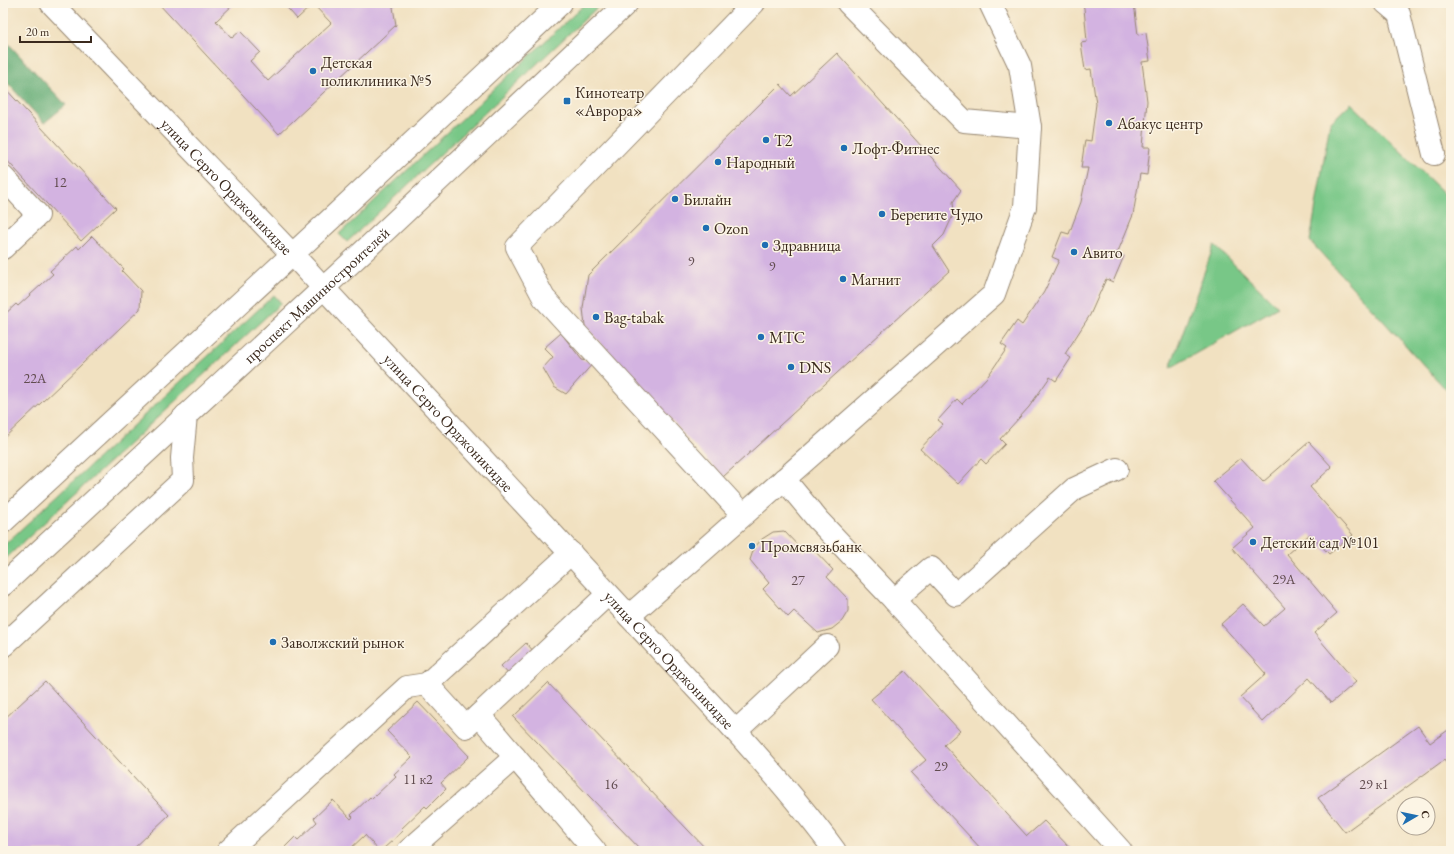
<svg xmlns="http://www.w3.org/2000/svg" width="1454" height="854" font-family="'EB Garamond',serif">
<style>
.green{fill:#78c787;stroke:#5a7852}
.forest{fill:#62ac74;stroke:#4e6b49}
.building{fill:#d3b3e1}
.lines{fill:none;stroke-linecap:round;stroke-linejoin:round}
.minor-casing{stroke:#968670;stroke-width:24}
.major-casing{stroke:#968670;stroke-width:24}
.minor{stroke:#fff;stroke-width:22}
.major{stroke:#fff;stroke-width:22}
.poi-dot{fill:#1f6fb2;stroke:#fcf5e5;stroke-width:1.5}
.labels{text-anchor:middle;dominant-baseline:central;stroke-width:3;stroke-linejoin:round;paint-order:stroke}
.number-label{font-size:14px;fill:#614c4f}
.poi-label{font-size:16px;fill:#3b2a1e;stroke:#fcf5e5;text-anchor:start}
.street-label{font-size:16px;fill:#3b2a1e;stroke:#fcf5e5}
</style>
<rect width="100%" height="100%" fill="#fcf5e5"/>
<filter id="ink" filterUnits="userSpaceOnUse"><feTurbulence type="fractalNoise" baseFrequency=".025" numOctaves="2"/><feDisplacementMap in="SourceGraphic" scale="8" xChannelSelector="R" yChannelSelector="G"/><feConvolveMatrix kernelMatrix="1 2 1 2 8 2 1 2 1" color-interpolation-filters="sRGB"/></filter>
<filter id="wash" filterUnits="userSpaceOnUse"><feTurbulence type="fractalNoise" baseFrequency=".012" numOctaves="4" result="noise"/><feDisplacementMap in="SourceGraphic" scale="16" xChannelSelector="R" yChannelSelector="G"/><feGaussianBlur stdDeviation="0.9" result="paint"/><feColorMatrix in="noise" values="0 0 0 0 0 0 0 0 0 0 0 0 0 0 0 0 0 1.4 0 .05"/><feComposite in="paint" operator="in"/></filter>
<g filter="url(#wash)">
<rect width="100%" height="100%" fill="#f1e1c1"/>
<!-- green -->
<path class="green" d="M586 3H602L347 242 339 234Z
M1351 103 1451 200V395L1310 241 1330 123Z
M1214 245 1278 307 1170 368Z
M274 295 281 303 3 561V546Z"/>
<!-- forest -->
<path class="forest" d="M3 38 66 105 44 123 3 78Z"/>
<g id="blocks">
<!-- building -->
<path class="building" d="M158 3H235L216 21 232 38 240 31 260 52 250 61 268 81 331 23 313 4 297 19 283 3H397L393 7 396 25 279 134Z
M1082 3H1134L1138 35 1146 33 1150 61 1142 62 1147 101 1143 147H1150L1147 175 1140 174 1133 215 1117 254 1124 256 1113 282 1106 279 1090 315 1065 354 1071 358 1056 381 1050 377 1029 407 1000 439 1005 444 986 464 981 459 958 484 920 449 943 424 938 420 957 399 962 404 988 376 1007 348 1001 344 1017 321 1022 325 1044 292 1059 260 1052 257 1062 232 1069 234 1081 202 1088 168H1081L1085 140 1091 141 1096 104 1091 69 1085 70 1081 43 1087 42 1084 8Z
M1451 47V69H1450L1447 48Z
M837 53 961 190 953 202 954 213 944 235 933 246 949 271 723 477 585 326 583 308 588 275 780 84 791 96Z
M3 86 116 208 81 241 3 156Z
M92 236 124 269 122 271 141 291 140 309 3 439V316L16 304 18 306 53 274 50 271 77 246 79 249Z
M561 333 582 360 594 362 566 394 554 387 543 368 553 357 544 348Z
M1309 442 1332 467 1310 487 1353 535 1329 554 1310 534 1287 554 1337 613 1314 633 1356 682 1331 703 1309 678 1263 722 1240 697 1266 674 1221 624 1243 604 1264 626 1285 608 1232 548 1255 528 1213 481 1241 458 1263 482Z
M784 531 804 552 811 547 833 570 827 577 848 599V611L842 621 832 629 818 633 794 611 788 617 763 589 769 583 750 560 754 548 762 539 773 532Z
M526 643 537 655 512 678 501 666Z
M905 671 960 731 944 745 1027 836 1044 821 1073 851H983L911 773 926 760 871 699Z
M45 681 169 815 131 851H3V720Z
M548 683 708 851H642L513 717Z
M418 702 469 756 441 783 446 789 427 808 425 806 401 829 403 831 383 849 382 848 379 851 365 835 348 851H281L295 837 298 840 317 822 314 818 333 800 351 819 353 817 351 815 370 797 372 799 396 776 394 774 412 757 387 731Z
M1418 726 1430 743 1451 728V770L1444 760 1345 832 1318 798Z"/>
</g>
</g>
<g filter="url(#ink)">
<use href="#blocks" fill-opacity="0" stroke="#968670" stroke-width="1"/>
<g class="lines">
<defs>
<g id="minor">
<path id="s1" d="M51 3 292 254 721 715C761 759 800 803 835 851"/>
<path d="M848 3 964 121 1030 127"/>
<path d="M1386 3 1399 14 1434 154"/>
<path d="M3 177 38 215 3 248"/>
<path d="M784 479 818 520 894 600 1121 851"/>
<path d="M743 515 544 298 517 247 754 3"/>
<path d="M894 600 931 568 956 595 1074 489 1117 469"/>
<path d="M629 616 994 294 1025 207 1030 127 1020 66 990 3"/>
<path d="M3 646 183 480 182 458 186 415"/>
<path d="M427 684 571 553"/>
<path d="M479 715 595 851"/>
<path d="M736 731 827 646"/>
<path d="M228 851 407 687 427 684 466 727 608 594"/>
<path d="M408 851 515 757"/>
</g>
<g id="major">
<path d="M3 522 334 216 561 3"/>
<path id="s2" d="M3 585 368 247 627 3"/>
</g>
</defs>
<!-- minor casing -->
<use href="#minor" class="minor-casing"/>
<!-- major casing -->
<use href="#major" class="major-casing"/>
<!-- minor -->
<use href="#minor" class="minor"/>
<!-- major -->
<use href="#major" class="major"/>
</g>
</g>
<!-- markers -->
<g class="poi-dot">
<circle cx="313" cy="71" r="4"/>
<rect x="563" y="97" width="8" height="8" rx="2"/>
<circle cx="1109" cy="123" r="4"/>
<circle cx="766" cy="140" r="4"/>
<circle cx="844" cy="148" r="4"/>
<circle cx="718" cy="162" r="4"/>
<circle cx="675" cy="199" r="4"/>
<circle cx="882" cy="214" r="4"/>
<circle cx="706" cy="228" r="4"/>
<circle cx="765" cy="245" r="4"/>
<circle cx="1074" cy="252" r="4"/>
<circle cx="843" cy="279" r="4"/>
<circle cx="596" cy="317" r="4"/>
<circle cx="761" cy="337" r="4"/>
<circle cx="791" cy="367" r="4"/>
<circle cx="1253" cy="542" r="4"/>
<circle cx="752" cy="546" r="4"/>
<circle cx="273" cy="642" r="4"/>
</g>
<g class="labels">
<!-- number labels -->
<g class="number-label">
<text x="60" y="182">12</text>
<text x="691" y="261">9</text>
<text x="772" y="266">9</text>
<text x="35" y="378">22А</text>
<text x="1284" y="579">29А</text>
<text x="798" y="580">27</text>
<text x="941" y="766">29</text>
<text x="418" y="779">11 к2</text>
<text x="611" y="784">16</text>
<text x="1374" y="784">29 к1</text>
</g>
<!-- poi labels -->
<g class="poi-label">
<text x="321" y="62">Детская<tspan x="321" dy="18">поликлиника №5</tspan></text>
<text x="575" y="92">Кинотеатр<tspan x="575" dy="18">«Аврора»</tspan></text>
<text x="1117" y="123">Абакус центр</text>
<text x="774" y="140">T2</text>
<text x="852" y="148">Лофт-Фитнес</text>
<text x="726" y="162">Народный</text>
<text x="683" y="199">Билайн</text>
<text x="890" y="214">Берегите Чудо</text>
<text x="714" y="228">Ozon</text>
<text x="773" y="245">Здравница</text>
<text x="1082" y="252">Авито</text>
<text x="851" y="279">Магнит</text>
<text x="604" y="317">Bag-tabak</text>
<text x="769" y="337">МТС</text>
<text x="799" y="367">DNS</text>
<text x="1261" y="542">Детский сад №101</text>
<text x="760" y="546">Промсвязьбанк</text>
<text x="281" y="642">Заволжский рынок</text>
</g>
<!-- street labels -->
<g class="street-label">
<text stroke="none"><textPath href="#s1" startOffset="254">улица Серго Орджоникидзе</textPath></text>
<text stroke="none"><textPath href="#s2" startOffset="427">проспект Машиностроителей</textPath></text>
<text stroke="none"><textPath href="#s1" startOffset="578">улица Серго Орджоникидзе</textPath></text>
<text stroke="none"><textPath href="#s1" startOffset="902">улица Серго Орджоникидзе</textPath></text>
</g>
</g>
<!-- margin -->
<rect width="1454" height="854" fill="none" stroke="#fcf5e5" stroke-width="16"/>
<!-- north arrow -->
<g transform="translate(1416 816) rotate(81)"><circle r="19" fill="#fcf5e5" stroke="#afa495"/>
<path d="M0-3L7 15L0 10L-7 15Z" fill="#1f6fb2"/>
<text y="-6" font-size="11" font-weight="bold" text-anchor="middle" fill="#3b2a1e">С</text>
</g>
<!-- scale -->
<path d="M20 36v6h71v-6" fill="none" stroke="#3b2a1e" stroke-width="2"/>
<text x="26" y="36" font-size="12" fill="#3b2a1e" stroke="#fcf5e5" stroke-width="3" paint-order="stroke">20 m</text>
</svg>
